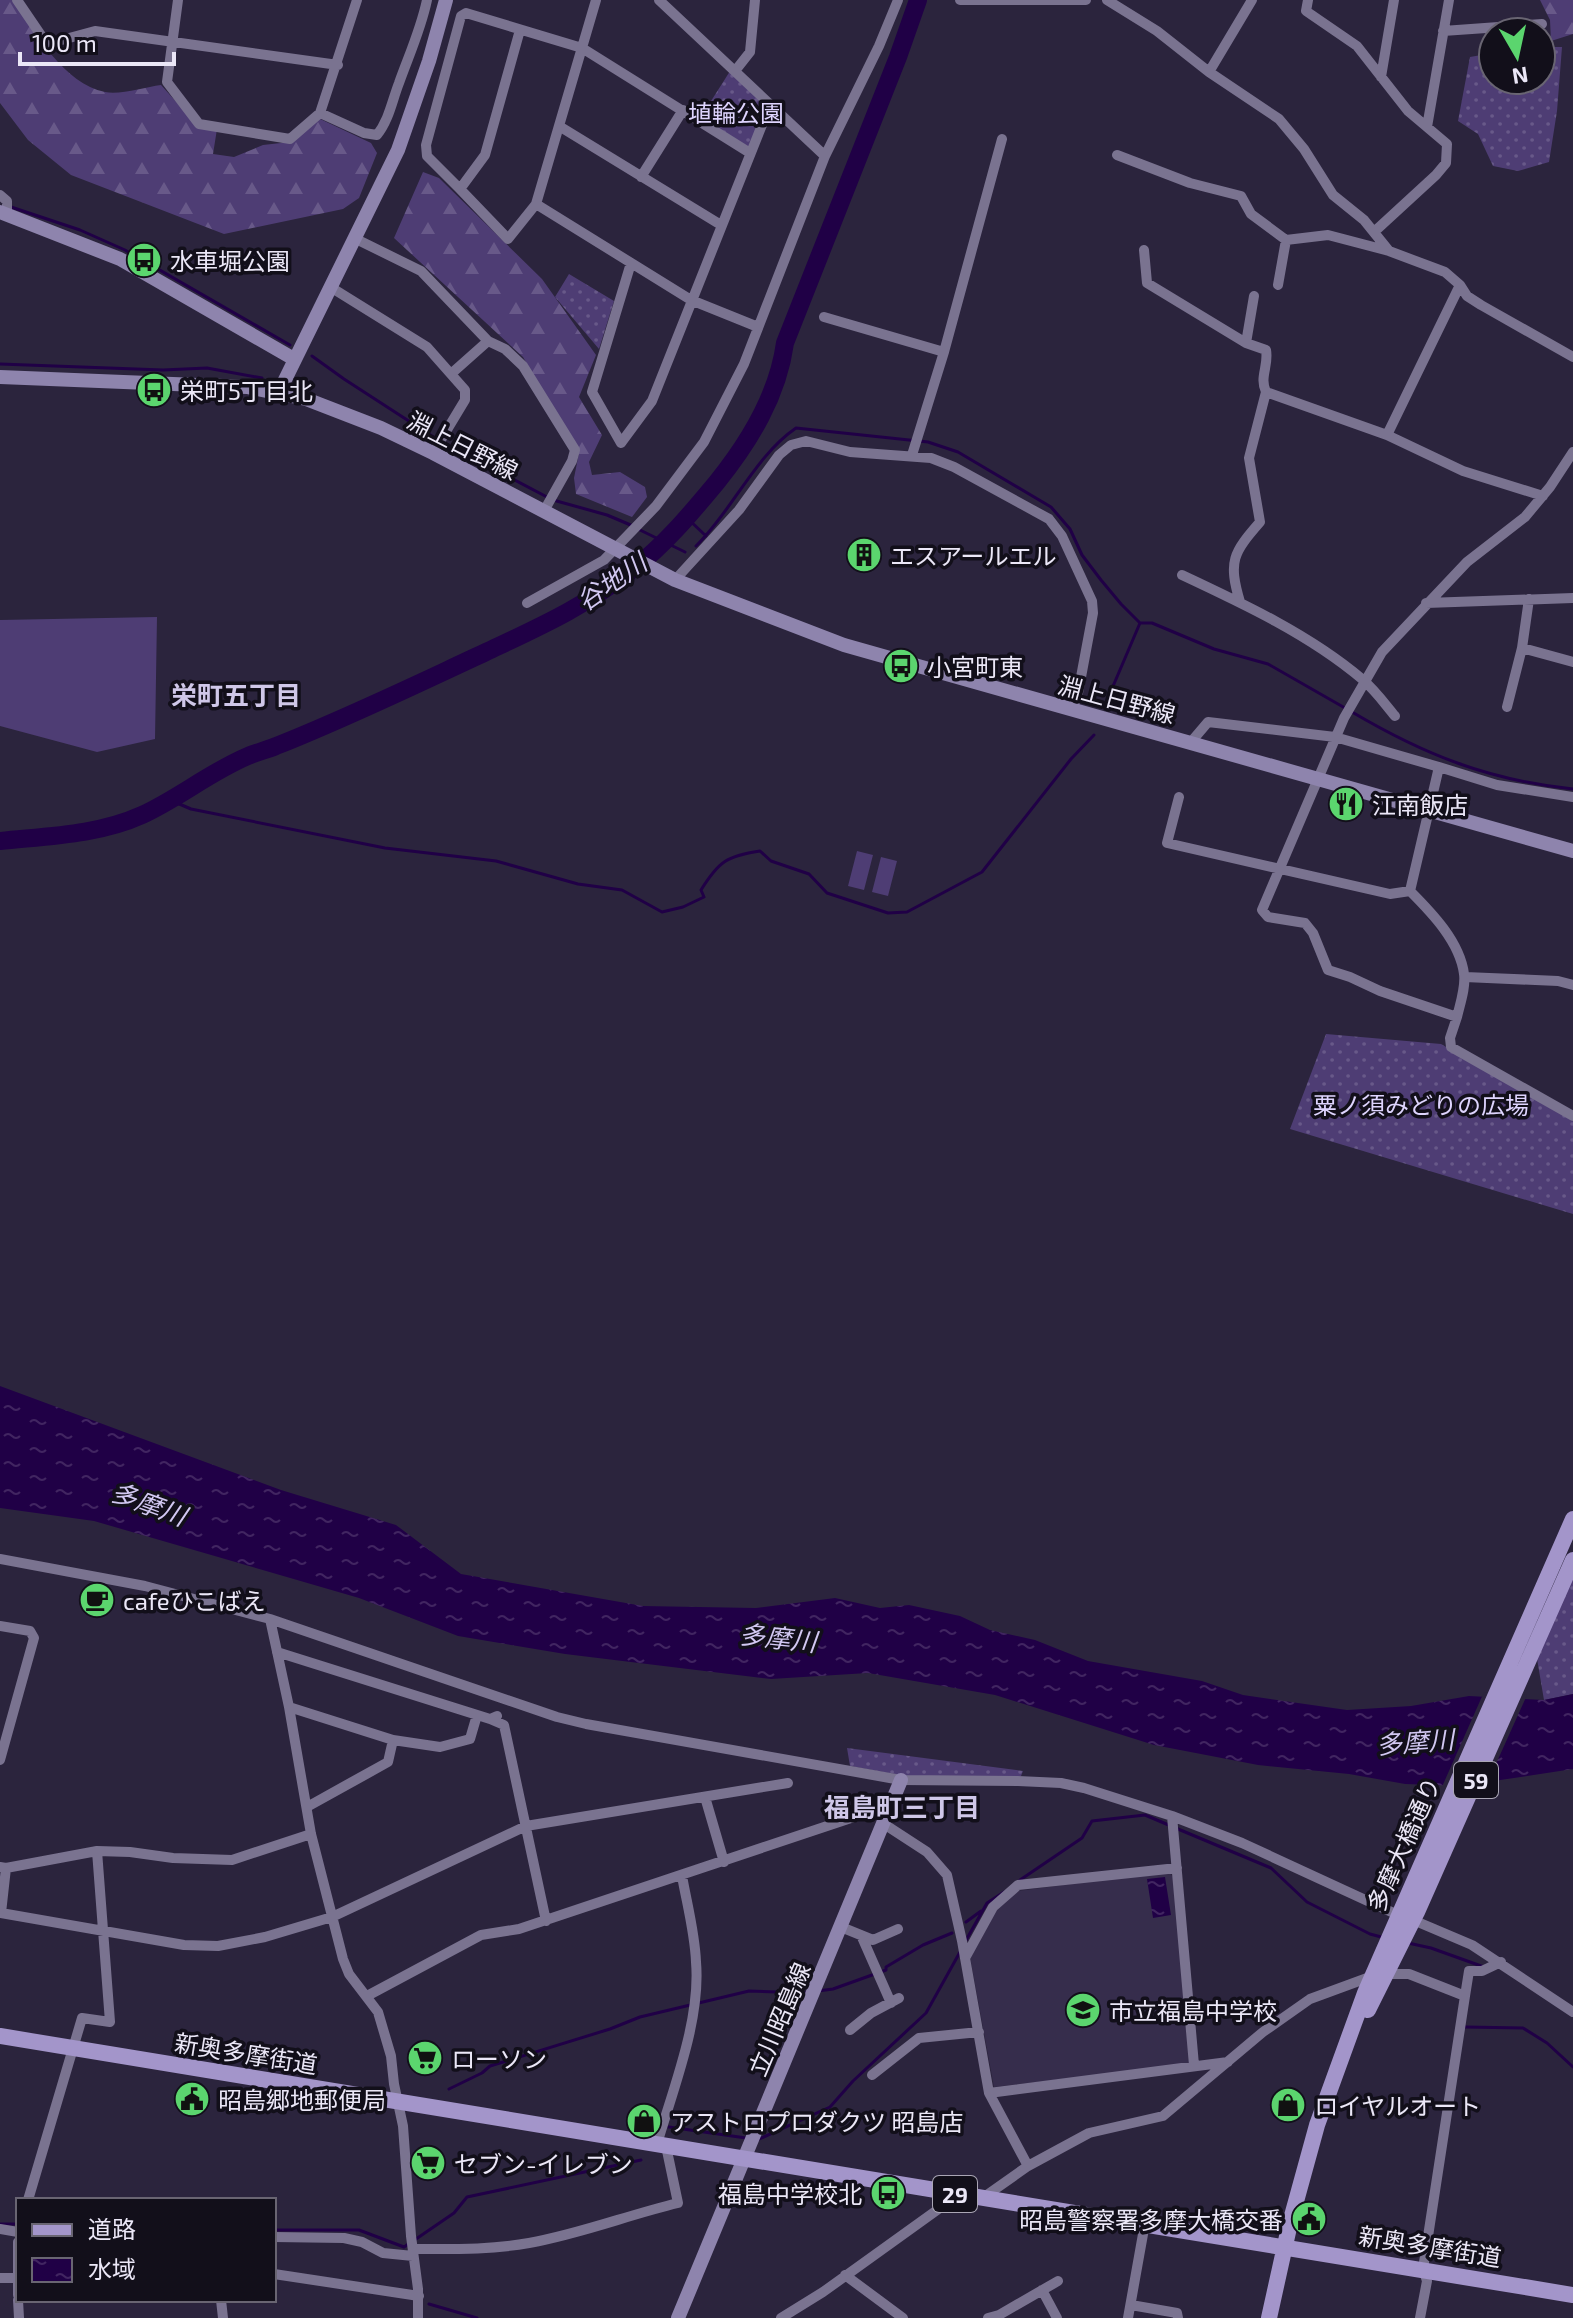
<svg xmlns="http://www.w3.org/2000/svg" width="1573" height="2318" font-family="'Exo 2','Noto Sans JP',sans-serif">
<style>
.built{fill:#362d4c}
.grass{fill:url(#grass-dots)}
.forest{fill:url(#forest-firs)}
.garden{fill:#4e3d74}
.water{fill:url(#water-ripples)}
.pier{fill:#2b243d}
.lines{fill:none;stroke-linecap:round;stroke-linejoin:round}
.stream{stroke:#200046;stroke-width:3}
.river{stroke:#200046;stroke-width:18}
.street{stroke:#7a7390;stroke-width:10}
.secondary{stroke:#8e84ad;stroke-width:14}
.primary{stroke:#a395ca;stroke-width:16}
.labels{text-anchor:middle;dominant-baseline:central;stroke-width:7;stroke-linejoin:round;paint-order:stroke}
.shield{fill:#120f1a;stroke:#aaa6b5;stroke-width:2}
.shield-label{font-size:22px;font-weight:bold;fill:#ebe7f7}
.park-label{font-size:24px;fill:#ded4fe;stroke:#120f1a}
.poi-label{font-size:24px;fill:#ebe7f7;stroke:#120f1a;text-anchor:start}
.street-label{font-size:24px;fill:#ebe7f7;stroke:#120f1a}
.water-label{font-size:26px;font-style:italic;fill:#d2c8f2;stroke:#120f1a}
.neighbourhood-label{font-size:26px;font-weight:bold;fill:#cfc7e8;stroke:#120f1a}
</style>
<defs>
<pattern id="grass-dots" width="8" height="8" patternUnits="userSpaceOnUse" patternTransform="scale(2)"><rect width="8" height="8" fill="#4e3d74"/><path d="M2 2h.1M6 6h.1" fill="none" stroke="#685989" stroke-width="1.8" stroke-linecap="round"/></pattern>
<pattern id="forest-firs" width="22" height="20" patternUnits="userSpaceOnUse" patternTransform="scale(2)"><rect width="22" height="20" fill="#4e3d74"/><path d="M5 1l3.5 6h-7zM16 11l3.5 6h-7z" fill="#685989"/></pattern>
<pattern id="water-ripples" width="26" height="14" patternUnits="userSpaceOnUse" patternTransform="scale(2)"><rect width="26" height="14" fill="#200046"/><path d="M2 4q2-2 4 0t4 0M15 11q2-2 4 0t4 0" fill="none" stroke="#412561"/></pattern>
</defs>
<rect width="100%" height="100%" fill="#2b243d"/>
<!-- built -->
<path class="built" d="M1168 1871 1173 1877 1192 2064 994 2087 970 1957 995 1911 1018 1891Z"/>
<!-- grass -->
<path class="grass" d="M1541 47H1562L1557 111 1549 162 1518 171 1493 166 1478 134 1458 121 1470 57 1493 53V80H1541Z
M732 68 770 105 750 153 699 120Z
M569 274 614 301 599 349 555 297Z
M1326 1034 1441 1044 1573 1121V1214L1290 1129Z
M1573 1560V1694L1544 1700 1535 1647Z
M847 1748 1023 1771 1021 1776H905L850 1766Z"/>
<!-- forest -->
<path class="forest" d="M0 0H12C35 32 64 84 105 92 121 95 145 87 161 85L198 126 217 129 213 154 234 157 263 145 290 142 318 118 371 143 377 153 359 198 343 209 224 234 71 175 28 140 0 103Z
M1540 0H1573V34L1551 41 1550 20Z
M423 172 439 178 542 279 596 355 579 397 602 435 589 462 592 475 620 472 645 487 647 497 632 517 576 494 574 478 579 453 523 357 394 238Z"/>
<!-- garden -->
<path class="garden" d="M157 617 155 739 97 752 0 726V620Z
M857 851 873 855 864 890 848 886Z
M881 857 897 861 888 896 872 892Z"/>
<!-- water -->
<path class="water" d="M0 1386 281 1490 396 1525 461 1574 643 1606 756 1608 835 1598 880 1608 909 1605 960 1616 990 1630 1035 1640 1088 1661 1202 1681 1243 1695 1347 1710 1411 1706 1469 1696 1544 1700 1573 1694V1769L1461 1786 1405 1784 1349 1774 1258 1765 1154 1745 995 1695 868 1673 771 1679 565 1654 458 1636 359 1598 94 1521 0 1508Z
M1165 1877 1171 1915 1153 1918 1147 1879Z"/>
<!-- pier -->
<path class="pier" d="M1484 1692 1527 1695 1486 1786 1461 1790 1441 1789Z"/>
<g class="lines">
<!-- stream -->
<path class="stream" d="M11 207 80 230 125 250 290 345
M312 356 344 379 435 438
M0 364 163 370 207 368 262 378
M444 443 547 497
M553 500 607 515 633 526
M686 517 706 536
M640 530 685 552
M696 546C732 511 755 456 796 428L928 442 958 452 1051 507 1070 529 1082 555 1101 580 1121 604 1140 623
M1140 623H1152L1214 649 1268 664 1345 708
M1105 705 1140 623
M1352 712C1425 755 1488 780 1573 789
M170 800 191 809 385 848 496 861 578 884 622 890 662 912 683 907 704 897 701 890C719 861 727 856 760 851L771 861 809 874 827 893 888 913 907 912 982 872 1071 759 1094 735
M1178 1829 1271 1868 1307 1902 1370 1934 1385 1938
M1020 1880 1082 1838 1092 1821 1145 1815 1171 1826
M966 1922 981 1911
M965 1942 987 1903 1004 1892
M1408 1943 1431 1948 1484 1967
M818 1991 833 1989 886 1970V1967L923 1945 952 1933
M1465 2027 1523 2028 1547 2043 1573 2067
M449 2089 482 2073 490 2066 610 2029 640 2017 749 1991 807 1993
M669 2127 746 2138
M757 2140 830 2107 853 2081 926 2013 960 1952
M0 2224H18
M274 2230H359L404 2247 410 2243
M416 2239 454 2213 467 2197 641 2160
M429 2304 477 2318"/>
<!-- river -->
<path class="river" d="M0 841C47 836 98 835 142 815 179 798 210 772 248 756 257 752 267 750 276 746 347 718 417 684 486 652 541 626 584 607 633 569 665 545 692 512 717 482 750 441 778 395 785 343L898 57 918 0"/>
<!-- street -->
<path class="street" d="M17 0 47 44 95 31 338 65
M178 0 167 82 199 124 290 139 320 113 364 133 377 135C389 120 392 101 399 83 409 55 421 29 427 0
M659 0 825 156
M960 0H1086
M1107 0 1157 31 1209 72 1279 119 1304 149 1333 195 1364 220 1389 251 1445 272 1460 285 1467 296 1481 305 1573 357
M1308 0 1306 11 1357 46 1408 111 1447 144 1446 163 1436 175 1374 232
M520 30 485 155 460 189 508 239 536 204 596 0
M1443 31 1542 24
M735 71 750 52 755 0
M1209 72 1252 0
M1381 77 1394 0
M320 113 357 0
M559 126 721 225
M1427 127 1449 0
M1117 155 1190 183 1241 196 1251 214 1286 240 1328 235 1389 251
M641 177 683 110
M460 189 427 156 426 145 461 16 466 13 582 48 750 153
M0 195 7 201V215
M536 204 691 300 758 327
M356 239 421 271 488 341 505 349 523 366 575 450 572 461 544 511
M1144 250 1147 283 1246 343 1266 350C1269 366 1259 377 1266 392L1249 458 1260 522C1233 553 1228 561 1240 602
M631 263 592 392 621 443 652 401 770 105
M1278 285 1286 240
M332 288 427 347 465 390V400L433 453
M824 317 944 352
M1246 343 1254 296
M452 373 488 341
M1266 392 1387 435 1463 471 1543 496
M1387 435 1460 285
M1573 452 1550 487 1525 517 1467 562 1382 652 1344 718 1262 910 1268 917 1305 923 1313 933 1328 970 1350 977 1380 991 1457 1017 1450 1038 1451 1047 1573 1116
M912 455 944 352 1002 139
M1182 575C1244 604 1310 635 1362 679 1375 690 1385 704 1395 716
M675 580 739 510 779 455 791 445 806 441 850 452 931 458 954 467 1049 519 1062 536 1092 601 1093 613 1078 693 1072 710
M527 603 604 560 656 506 704 442 744 364 825 156 879 46 898 0
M1426 603 1573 598
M1522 648 1573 662
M1507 707 1522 648 1529 599
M1191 742 1208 722 1335 737 1439 767
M1179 797 1167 843 1390 894 1410 891
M1410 891 1439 767 1497 785 1573 797
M1410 891C1432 913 1460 942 1464 974 1466 987 1460 1004 1457 1017
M1465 977 1558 981 1573 985
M0 1559 145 1586 270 1619 557 1717 586 1724 901 1780 1018 1781 1061 1783 1084 1788 1172 1816 1242 1843 1398 1915
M270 1619 289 1707 311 1834 343 1959 349 1974 378 2012 391 2056 394 2084 403 2126 411 2236 418 2289V2318
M0 1626 30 1631 34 1638 0 1760
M277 1652 490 1719 497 1716
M289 1707 393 1740 388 1762 307 1807
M490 1719 504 1725 546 1921
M393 1740 440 1747 470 1739 477 1715
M705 1797 724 1862
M1172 1816 1194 2065
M884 1824 927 1852 947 1875 962 1941 989 2093 1028 2166 984 2197
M0 1867 6 1868 97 1851 130 1852 173 1858 232 1860 311 1834
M6 1868 1 1913 184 1945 218 1946 265 1937 332 1917 526 1826 788 1783
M1413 1920 1472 1945 1573 2012
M841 1927 873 1940 898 1929
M861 1935 891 2003
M965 1958 993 1907 1018 1885 1177 1868
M367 1996 481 1935 519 1929 893 1804
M850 2030 871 2013 899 1998
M872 2075 919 2038 979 2032
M989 2093 1228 2062
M657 2144C673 2089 701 2020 696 1962 695 1934 687 1904 682 1876
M1028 2166 1089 2133 1163 2116 1263 2032 1310 1999 1378 1974H1409L1465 1996 1469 1971H1482L1501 1962
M28 2200 82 2018 110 2022 97 1851
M0 2229 18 2232
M274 2237 344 2238 362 2242 383 2253 413 2256
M18 2242V2295
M413 2249C451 2249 491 2250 529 2243 580 2234 628 2215 678 2203L666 2146
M274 2274 419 2296
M845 2275 903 2318
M0 2278H18
M1042 2290 1057 2318
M18 2300 19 2318
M221 2300 223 2318
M1131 2305 1177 2313 1178 2318
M781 2318 823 2292 958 2195
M988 2318 999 2315 1058 2281
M1128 2318 1145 2223
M1420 2318 1427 2281 1423 2269 1465 1996"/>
<!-- secondary -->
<path class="secondary" d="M0 212 120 259 294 359
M0 377 247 387 306 399 381 428 433 453 675 580 844 645 1573 851
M279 392 398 150 429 61 446 0
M678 2318 901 1780"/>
<!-- primary -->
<path class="primary" d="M1368 2010 1417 1912 1573 1560
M0 2036 1573 2295
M1269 2318 1290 2223 1317 2125 1365 1993 1573 1519"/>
</g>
<!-- icons -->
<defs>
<symbol id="bus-disc" viewBox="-11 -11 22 22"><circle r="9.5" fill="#5bd56e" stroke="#120f1a"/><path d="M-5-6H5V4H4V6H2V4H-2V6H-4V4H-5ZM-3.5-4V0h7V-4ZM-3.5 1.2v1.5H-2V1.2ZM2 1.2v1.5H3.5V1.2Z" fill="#111"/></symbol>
<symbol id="building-disc" viewBox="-11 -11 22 22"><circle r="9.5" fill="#5bd56e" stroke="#120f1a"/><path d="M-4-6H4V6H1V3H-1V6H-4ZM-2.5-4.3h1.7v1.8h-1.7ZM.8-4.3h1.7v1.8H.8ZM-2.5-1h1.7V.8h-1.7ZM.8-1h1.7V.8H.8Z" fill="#111"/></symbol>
<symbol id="restaurant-disc" viewBox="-11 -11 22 22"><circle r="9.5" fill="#5bd56e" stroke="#120f1a"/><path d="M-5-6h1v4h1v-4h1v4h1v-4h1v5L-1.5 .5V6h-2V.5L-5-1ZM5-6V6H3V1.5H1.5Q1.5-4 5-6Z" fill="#111"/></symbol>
<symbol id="cafe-disc" viewBox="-11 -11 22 22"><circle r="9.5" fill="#5bd56e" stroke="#120f1a"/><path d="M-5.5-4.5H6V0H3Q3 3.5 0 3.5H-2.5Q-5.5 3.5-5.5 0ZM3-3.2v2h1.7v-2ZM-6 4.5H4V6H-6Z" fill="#111"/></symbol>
<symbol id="school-disc" viewBox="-11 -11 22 22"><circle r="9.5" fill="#5bd56e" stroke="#120f1a"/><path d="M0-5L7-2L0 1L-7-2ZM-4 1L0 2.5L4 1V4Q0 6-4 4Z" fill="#111"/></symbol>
<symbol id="supermarket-disc" viewBox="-11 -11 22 22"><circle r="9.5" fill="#5bd56e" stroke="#120f1a"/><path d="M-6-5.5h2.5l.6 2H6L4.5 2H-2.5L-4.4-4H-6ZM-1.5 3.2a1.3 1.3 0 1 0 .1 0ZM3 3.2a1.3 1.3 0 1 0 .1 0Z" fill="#111"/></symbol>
<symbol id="civic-disc" viewBox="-11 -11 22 22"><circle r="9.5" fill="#5bd56e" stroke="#120f1a"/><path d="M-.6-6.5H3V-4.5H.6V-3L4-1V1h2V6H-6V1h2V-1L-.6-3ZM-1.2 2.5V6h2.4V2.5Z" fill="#111"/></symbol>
<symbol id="shop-disc" viewBox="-11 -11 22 22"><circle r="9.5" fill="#5bd56e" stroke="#120f1a"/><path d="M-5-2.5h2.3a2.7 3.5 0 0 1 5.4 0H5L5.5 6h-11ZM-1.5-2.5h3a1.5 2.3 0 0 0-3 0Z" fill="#111"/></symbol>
</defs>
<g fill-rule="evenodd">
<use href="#bus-disc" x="124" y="240" width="40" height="40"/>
<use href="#bus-disc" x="134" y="370" width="40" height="40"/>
<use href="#building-disc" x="844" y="535" width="40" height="40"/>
<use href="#bus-disc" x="881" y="646" width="40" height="40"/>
<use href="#restaurant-disc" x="1326" y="784" width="40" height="40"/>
<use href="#cafe-disc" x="77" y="1580" width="40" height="40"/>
<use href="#school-disc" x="1063" y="1990" width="40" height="40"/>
<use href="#supermarket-disc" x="405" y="2038" width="40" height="40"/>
<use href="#civic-disc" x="172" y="2079" width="40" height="40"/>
<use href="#shop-disc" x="1268" y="2085" width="40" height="40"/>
<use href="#shop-disc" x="624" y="2101" width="40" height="40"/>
<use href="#supermarket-disc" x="408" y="2143" width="40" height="40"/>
<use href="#bus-disc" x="868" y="2173" width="40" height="40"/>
<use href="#civic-disc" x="1289" y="2199" width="40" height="40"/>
</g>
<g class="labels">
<!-- shield labels -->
<g class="shield">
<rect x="1454" y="1762" width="44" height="36" rx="6"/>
<rect x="933" y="2176" width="44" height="36" rx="6"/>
</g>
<g class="shield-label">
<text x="1476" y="1780">59</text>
<text x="955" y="2194">29</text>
</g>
<!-- park labels -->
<g class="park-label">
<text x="736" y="112">埴輪公園</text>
<text x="1421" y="1104">粟ノ須みどりの広場</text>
</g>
<!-- poi labels -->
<g class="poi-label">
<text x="170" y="260">水車堀公園</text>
<text x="180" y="390">栄町5丁目北</text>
<text x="890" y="555">エスアールエル</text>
<text x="927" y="666">小宮町東</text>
<text x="1372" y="804">江南飯店</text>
<text x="123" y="1600">cafeひこばえ</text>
<text x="1109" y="2010">市立福島中学校</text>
<text x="451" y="2058">ローソン</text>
<text x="218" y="2099">昭島郷地郵便局</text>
<text x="1314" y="2105">ロイヤルオート</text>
<text x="670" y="2121">アストロプロダクツ 昭島店</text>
<text x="454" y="2163">セブン-イレブン</text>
<text x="862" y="2193" text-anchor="end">福島中学校北</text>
<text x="1283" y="2219" text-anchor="end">昭島警察署多摩大橋交番</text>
</g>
<!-- street labels -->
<g class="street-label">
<text transform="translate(463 445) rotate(27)">淵上日野線</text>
<text transform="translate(1117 699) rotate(15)">淵上日野線</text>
<text transform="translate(1403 1844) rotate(-66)">多摩大橋通り</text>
<text transform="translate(779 2019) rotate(-67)">立川昭島線</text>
<text transform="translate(246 2053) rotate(9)">新奥多摩街道</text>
<text transform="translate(1430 2246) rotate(9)">新奥多摩街道</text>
</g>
<!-- water labels -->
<g class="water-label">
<text transform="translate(611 581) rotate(-35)">谷地川</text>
<text transform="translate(149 1503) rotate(20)">多摩川</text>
<text transform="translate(778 1637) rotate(6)">多摩川</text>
<text transform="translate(1415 1741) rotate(-4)">多摩川</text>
</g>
<!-- neighbourhood labels -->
<g class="neighbourhood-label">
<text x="236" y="694">栄町五丁目</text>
<text x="902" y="1806">福島町三丁目</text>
</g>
</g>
<!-- legend -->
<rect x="16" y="2198" width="260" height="104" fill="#120f1a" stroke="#696572" stroke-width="2"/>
<rect x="32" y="2224" width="40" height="12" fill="#a395ca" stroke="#696572" stroke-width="2"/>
<text x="88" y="2238" font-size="24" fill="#ebe7f7">道路</text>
<rect x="32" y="2258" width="40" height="24" fill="url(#water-ripples)" stroke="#696572" stroke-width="2"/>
<text x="88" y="2278" font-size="24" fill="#ebe7f7">水域</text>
<!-- north arrow -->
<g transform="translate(1517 56) rotate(171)"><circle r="38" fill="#120f1a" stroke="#696572" stroke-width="2"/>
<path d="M0-6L14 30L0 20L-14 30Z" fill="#5bd56e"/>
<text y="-12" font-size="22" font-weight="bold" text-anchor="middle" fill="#ebe7f7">N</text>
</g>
<!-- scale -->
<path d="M20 52v12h154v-12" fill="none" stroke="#ebe7f7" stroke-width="4"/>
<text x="32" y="52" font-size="24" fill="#ebe7f7" stroke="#120f1a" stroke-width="6" paint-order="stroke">100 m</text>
</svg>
